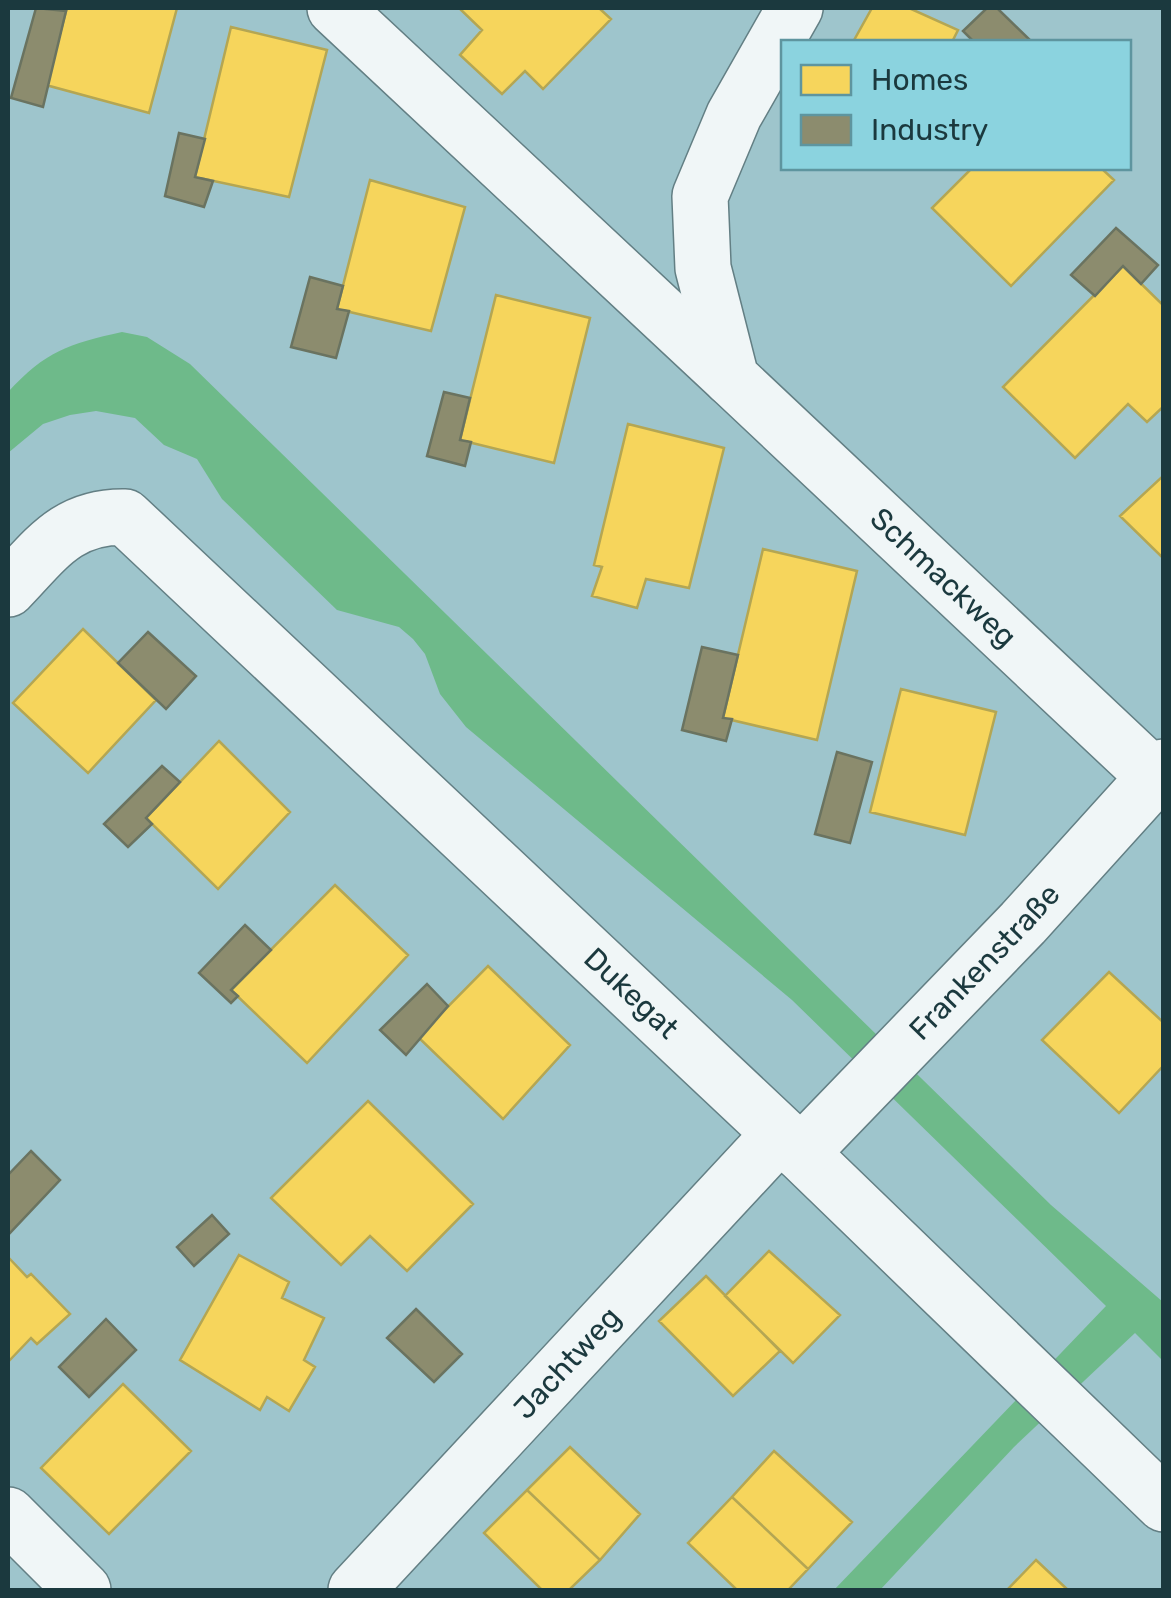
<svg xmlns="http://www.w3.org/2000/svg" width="1171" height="1598" font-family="Rubik,sans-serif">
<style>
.water{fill:#6eba8a}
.homes{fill:#f6d55c;stroke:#b4a653;stroke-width:2.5}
.industry{fill:#8c8c6e;stroke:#6a7360;stroke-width:2.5}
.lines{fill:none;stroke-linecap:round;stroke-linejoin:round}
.minor-casing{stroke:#637f84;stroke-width:58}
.minor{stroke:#f0f6f7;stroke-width:55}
.labels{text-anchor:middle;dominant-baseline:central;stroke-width:10;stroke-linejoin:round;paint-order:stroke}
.street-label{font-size:30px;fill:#1b393e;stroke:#8bd3df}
</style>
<rect width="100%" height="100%" fill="#9ec5cc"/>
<!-- water -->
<path class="water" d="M122 332 147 337 190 364 1051 1205 1163 1302V1361L1135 1333 1014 1447 880 1590H834L1106 1306 792 1000 466 727 440 694 425 654 413 639 399 627 337 610 222 499 197 459 164 445 135 418 96 411 70 415 43 424 8 453V392C46 351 68 344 122 332Z"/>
<!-- homes -->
<path class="homes" d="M67 8H177L149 113 46 85Z
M459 8H599L611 19 543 89 525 71 502 94 460 55 482 30Z
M872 8H909L958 30 952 42H853Z
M231 27 327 50 289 197 195 177Z
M972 168H1101L1114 180 1011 286 932 208Z
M370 180 465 207 431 331 337 309Z
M1123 266 1164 306V406L1147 422 1128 404 1075 458 1003 387Z
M496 295 590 318 554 463 460 440Z
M628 424 724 448 689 588 646 579 637 608 592 596 602 567 594 565Z
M1164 475V559L1120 516Z
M763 549 857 571 817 740 723 718Z
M83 629 156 700 88 773 13 703Z
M901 689 996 712 965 835 870 812Z
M219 741 290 812 218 889 146 818Z
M335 885 408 955 307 1063 231 990Z
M488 966 570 1045 503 1119 418 1037Z
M1109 972 1164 1023V1065L1119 1113 1042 1040Z
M368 1101 473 1204 407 1271 370 1236 341 1265 271 1198Z
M769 1251 840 1315 793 1363 725 1296Z
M239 1255 289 1282 282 1298 324 1318 304 1360 315 1367 289 1411 267 1397 260 1410 180 1360Z
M8 1257 27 1277 31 1274 70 1314 37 1344 31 1338 8 1362Z
M706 1276 780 1351 733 1396 659 1321Z
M123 1384 191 1451 109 1534 41 1468Z
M570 1447 640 1514 600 1560 527 1490Z
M774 1451 852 1522 808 1569 732 1497Z
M527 1490 600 1560 569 1590H542L484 1533Z
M732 1497 808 1569 788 1590H737L688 1543Z
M1036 1560 1068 1590H1007Z"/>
<!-- industry -->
<path class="industry" d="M36 8 66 11 43 107 11 98Z
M987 8H997L1032 42H974L963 31Z
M179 133 205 139 195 177 213 181 204 207 165 196Z
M1116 228 1158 265 1141 284 1123 266 1095 296 1071 275Z
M310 277 343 286 337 309 349 311 336 358 291 347Z
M444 392 470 398 460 440 471 442 465 466 427 456Z
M148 632 196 676 166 709 118 663Z
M702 647 738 655 723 718 732 719 726 741 682 730Z
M837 752 872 762 850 843 815 834Z
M162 766 180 782 146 818 152 824 128 847 104 824Z
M245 925 271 950 231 990 238 996 231 1003 199 973Z
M427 984 448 1006 406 1055 380 1030Z
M31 1151 60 1180 8 1235V1175Z
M212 1215 229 1234 194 1266 177 1247Z
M416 1309 462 1354 434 1382 387 1338Z
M106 1319 136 1350 89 1397 59 1367Z"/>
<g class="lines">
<defs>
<g id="minor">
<path d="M335 8 731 378"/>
<path id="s1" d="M795 8 734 115 700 196 703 268 731 378 1154 776"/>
<path id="s2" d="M8 589C45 551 66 516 125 517L801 1153 1164 1504"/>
<path id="s3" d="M801 1153 1023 923 1164 767"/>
<path d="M8 1515 83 1590"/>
<path id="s4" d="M356 1590 779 1135"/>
</g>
</defs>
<!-- minor casing -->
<use href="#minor" class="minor-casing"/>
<!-- minor -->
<use href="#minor" class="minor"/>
</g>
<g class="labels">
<!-- street labels -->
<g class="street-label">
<text stroke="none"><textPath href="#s1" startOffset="688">Schmackweg</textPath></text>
<text stroke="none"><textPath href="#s3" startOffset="265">Frankenstraße</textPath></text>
<text stroke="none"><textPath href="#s2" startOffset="838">Dukegat</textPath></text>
<text stroke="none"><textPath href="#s4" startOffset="310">Jachtweg</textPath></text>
</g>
</g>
<!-- border -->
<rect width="1171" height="1598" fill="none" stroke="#1b393e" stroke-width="20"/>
<!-- legend -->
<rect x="781" y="40" width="350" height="130" fill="#8bd3df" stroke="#5e959f" stroke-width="2.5"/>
<rect x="801" y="65" width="50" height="30" fill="#f6d55c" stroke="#5e959f" stroke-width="2.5"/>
<text x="871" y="90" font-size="30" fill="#1b393e">Homes</text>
<rect x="801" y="115" width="50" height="30" fill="#8c8c6e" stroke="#5e959f" stroke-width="2.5"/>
<text x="871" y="140" font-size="30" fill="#1b393e">Industry</text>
</svg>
